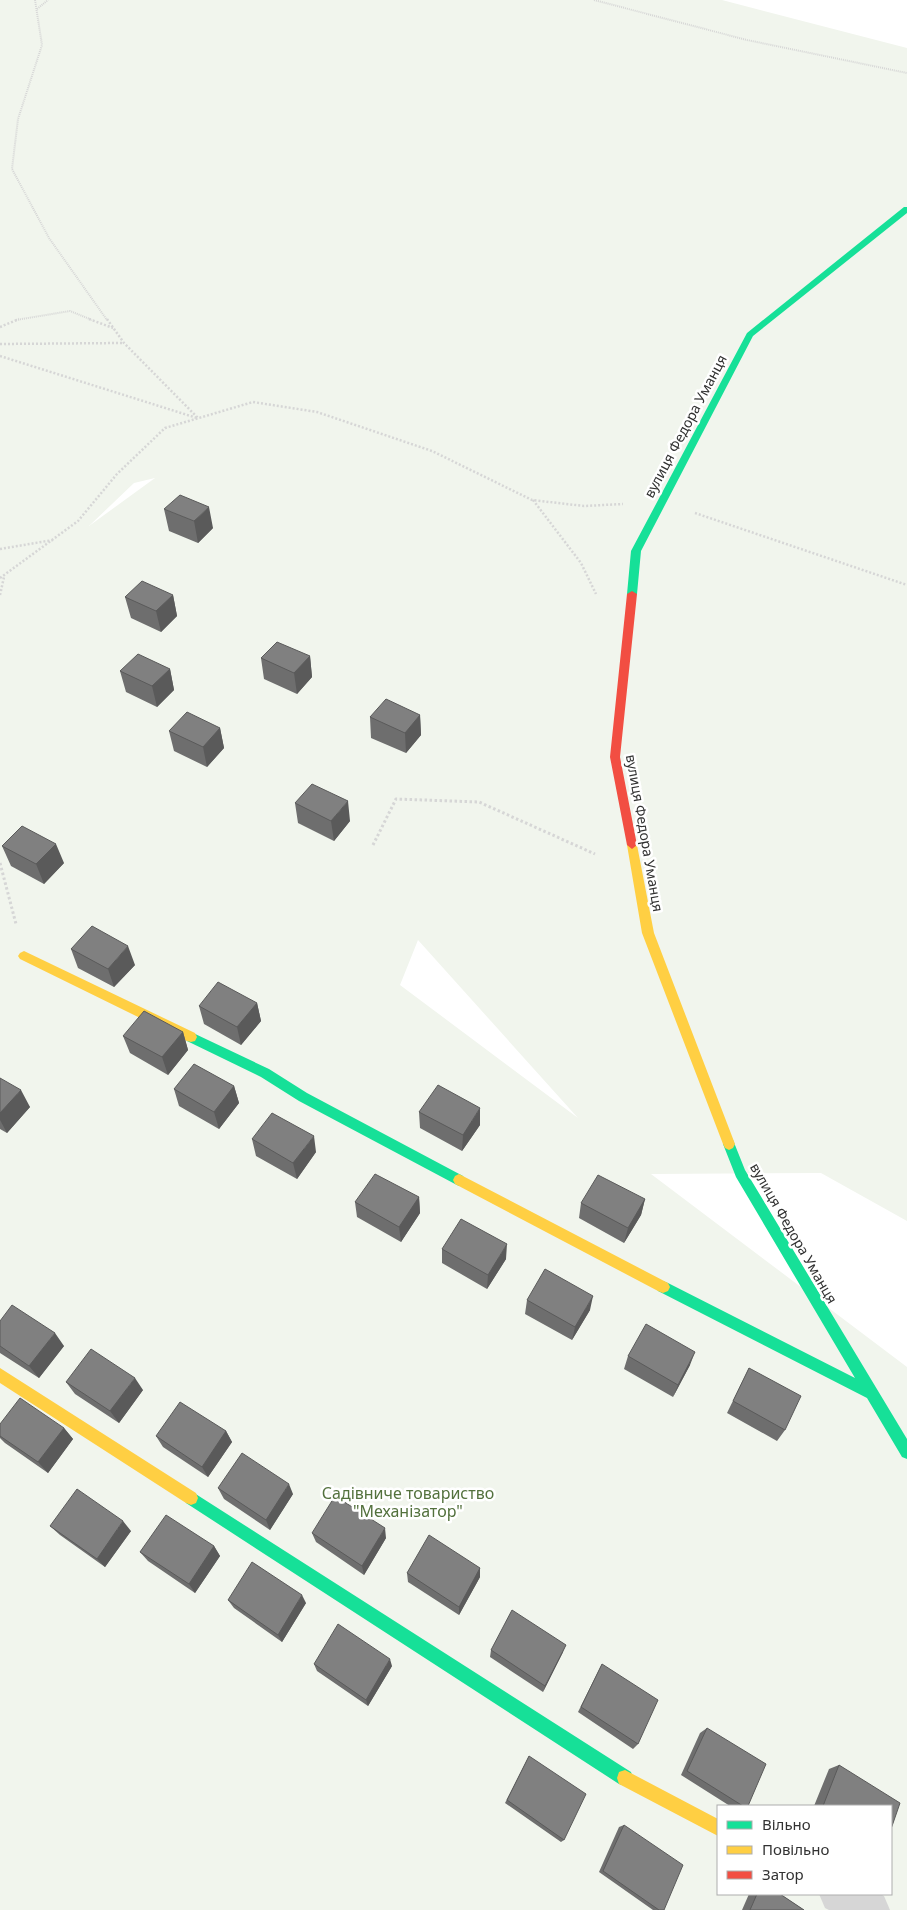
<svg xmlns="http://www.w3.org/2000/svg" width="907" height="1910" font-family="'Noto Sans',sans-serif">
<style>
.green{fill:#f1f5ed;fill-rule:evenodd}
.lines{fill:none;stroke-linecap:round;stroke-linejoin:round}
.path-far2{stroke:#d6d6d6;stroke-width:2;stroke-dasharray:1 1;stroke-linecap:butt}
.path-far1{stroke:#d6d6d6;stroke-width:2.5;stroke-dasharray:2 2;stroke-linecap:butt}
.path{stroke:#d6d6d6;stroke-width:3;stroke-dasharray:2.5 2.5;stroke-linecap:butt}
.street{fill:#d6d6d6;fill-rule:evenodd}
.fast{fill:#16e098;fill-rule:evenodd}
.slow{fill:#ffcf43;fill-rule:evenodd}
.jam{fill:#f24e42;fill-rule:evenodd}
.wall{fill:#6e6e6e}
.shaded-wall{fill:#5a5a5a}
.building{fill:#808080;stroke:#5a5a5a}
.labels{text-anchor:middle;dominant-baseline:central;stroke-width:5;stroke-linejoin:round;paint-order:stroke}
.street-label{font-size:14px;fill:#323232;stroke:#fff}
.near-park-label{font-size:16px;fill:#53713d;stroke:#fff}
</style>
<rect width="100%" height="100%" fill="#fff"/>
<!-- green -->
<path class="green" d="M0 0H722L907 48V1221L821 1173 651 1174 907 1367V1910H0ZM155 478 89 526 134 483ZM418 940 578 1118 400 985ZM718 1806H891V1894H718Z"/>
<g class="lines">
<!-- path-far2 -->
<path class="path-far2" d="M35 0 42 45 18 119 12 169 49 238 107 320
M594 0 747 40 907 73
M37 9 48 0
M16 320 70 311 92 320"/>
<!-- path-far1 -->
<path class="path-far1" d="M89 319 113 328
M107 319 124 343 198 418
M0 327 19 319
M0 344 123 343
M0 356 197 418
M533 500 581 563 596 594
M695 513 907 585
M0 549 53 540
M0 578 78 521 117 474 165 428 253 402 317 412 432 451 532 500 584 506 623 504
M0 595 4 577"/>
<!-- path -->
<path class="path" d="M373 845 396 799 479 802 595 854
M0 863 16 924"/>
<!-- street -->
<path class="street" d="M819 1894H880L884 1896 890 1910H829L825 1908Z"/>
<!-- fast -->
<path class="fast" d="M904 207H907V213L753 336 641 551 637 594 632 597 629 596 627 594 631 551 747 333Z
M191 1032 269 1069 307 1093 463 1176 465 1180 463 1184 459 1186 455 1184 299 1101 261 1077 187 1041 185 1037 187 1033Z
M729 1138 733 1140 745 1170 907 1439V1459L902 1457 867 1398 658 1291 656 1287 658 1283 663 1281 668 1283 855 1378 736 1177 723 1144 725 1140Z
M191 1491 631 1772 633 1778 631 1784 625 1786 619 1784 186 1503 184 1498 186 1493Z"/>
<!-- slow -->
<path class="slow" d="M632 841 637 845 654 933 735 1144 733 1148 729 1150 725 1148 723 1144 642 933 627 845Z
M24 951 195 1033 197 1037 195 1041 191 1042 187 1041 20 959 18 956 20 953Z
M459 1174 668 1283 670 1287 668 1291 663 1293 658 1291 455 1184 453 1180 455 1176Z
M0 1368 196 1493 198 1498 196 1503 191 1505 186 1503 0 1383Z
M625 1770 718 1819V1836L619 1784 617 1778 619 1772Z"/>
<!-- jam -->
<path class="jam" d="M632 591 637 594 620 757 637 845 632 849 627 845 610 757 627 594Z"/>
</g>
<!-- wall -->
<path class="wall" d="M164 509 213 528 198 543 169 531Z
M173 595 177 616 161 632 131 618 125 597Z
M310 656 312 677 297 694 264 679 261 658Z
M170 669 174 690 157 707 126 692 120 671Z
M420 715 421 735 406 753 371 738 370 717Z
M220 728 224 748 207 767 174 751 169 731Z
M295 803 350 821 334 841 298 823Z
M2 846 64 863 44 884 11 866Z
M71 949 135 965 114 987 78 968Z
M257 1003 261 1021 241 1045 204 1024 199 1006Z
M183 1032 188 1050 168 1075 130 1053 123 1036Z
M0 1078 30 1107 7 1133 0 1129Z
M234 1086 239 1103 219 1129 179 1106 174 1089Z
M419 1112 480 1125 462 1151 420 1128Z
M252 1139 316 1152 297 1179 256 1156Z
M419 1197 420 1213 401 1242 357 1217 355 1202Z
M645 1199 641 1215 624 1243 579 1218 581 1203Z
M442 1249 506 1259 487 1289 442 1263Z
M527 1300 590 1310 572 1340 525 1314Z
M0 1321 64 1346 39 1378 0 1353Z
M628 1356 690 1365 673 1397 624 1369Z
M749 1368 785 1430 777 1441 727 1413Z
M66 1382 143 1390 119 1423 75 1394Z
M0 1424 64 1428 73 1439 48 1473 5 1443 0 1438Z
M226 1431 232 1442 208 1477 163 1447 156 1436Z
M218 1488 293 1494 270 1530 224 1499Z
M50 1526 131 1531 105 1567 60 1535Z
M312 1533 386 1538 364 1575 316 1542Z
M214 1546 220 1556 195 1593 148 1561 140 1552Z
M480 1568V1577L459 1615 408 1582 407 1573Z
M228 1600 306 1603 282 1642 234 1608Z
M491 1650 563 1652 543 1692 490 1657Z
M314 1664 392 1666 368 1706 317 1671Z
M602 1664 638 1744 633 1749 578 1712Z
M707 1728 748 1806H730L681 1775 700 1733Z
M529 1756 564 1840 561 1842 505 1803Z
M839 1765 891 1806H814L829 1769Z
M624 1825 664 1910H653L599 1872 619 1827Z
M749 1894H780L804 1910H742Z"/>
<!-- shaded-wall -->
<path class="shaded-wall" d="M209 507 213 528 198 543 194 521Z
M173 595 177 616 161 632 156 611Z
M310 656 312 677 297 694 294 673Z
M170 669 174 690 157 707 152 686Z
M420 715 421 735 406 753 405 733Z
M220 728 224 748 207 767 203 747Z
M348 801 350 821 334 841 331 821Z
M56 844 64 863 44 884 36 864Z
M128 946 135 965 114 987 108 969Z
M257 1003 261 1021 241 1045 237 1027Z
M183 1032 188 1050 168 1075 162 1057Z
M234 1086 239 1103 219 1129 214 1112Z
M21 1090 30 1107 7 1133 0 1120V1113Z
M480 1108V1125L462 1151 463 1135Z
M314 1136 316 1152 297 1179 293 1163Z
M419 1197 420 1213 401 1242 399 1227Z
M645 1199 641 1215 624 1243 628 1228Z
M507 1244 506 1259 487 1289 488 1275Z
M593 1296 590 1310 572 1340 575 1327Z
M55 1333 64 1346 39 1378 29 1366Z
M695 1352 690 1365 673 1397 678 1385Z
M135 1378 143 1390 119 1423 110 1411Z
M64 1428 73 1439 48 1473 38 1462Z
M226 1431 232 1442 208 1477 202 1467Z
M289 1484 293 1494 270 1530 266 1520Z
M123 1521 131 1531 105 1567 97 1559Z
M385 1528 386 1538 364 1575 362 1566Z
M214 1546 220 1556 195 1593 189 1584Z
M480 1568V1577L459 1615V1607Z
M302 1595 306 1603 282 1642 278 1635Z
M566 1645 563 1652 543 1692 545 1686Z
M390 1659 392 1666 368 1706 366 1700Z"/>
<!-- building -->
<path class="building" d="M180 495 209 507 194 521 164 509Z
M142 581 173 595 156 611 125 597Z
M277 642 310 656 294 673 261 658Z
M138 654 170 669 152 686 120 671Z
M386 699 420 715 405 733 370 717Z
M187 712 220 728 203 747 169 731Z
M312 784 348 801 331 821 295 803Z
M22 826 56 844 36 864 2 846Z
M92 926 128 946 108 969 71 949Z
M218 982 257 1003 237 1027 199 1006Z
M144 1011 183 1032 162 1057 123 1036Z
M194 1064 234 1086 214 1112 174 1089Z
M0 1078 21 1090 0 1113Z
M438 1085 480 1108 463 1135 419 1112Z
M272 1113 314 1136 293 1163 252 1139Z
M375 1174 419 1197 399 1227 355 1202Z
M598 1175 645 1199 628 1228 581 1203Z
M461 1219 507 1244 488 1275 442 1249Z
M545 1269 593 1296 575 1327 527 1300Z
M12 1305 55 1333 29 1366 0 1346V1321Z
M646 1324 695 1352 678 1385 628 1356Z
M91 1349 135 1378 110 1411 66 1382Z
M749 1368 801 1396 785 1430 733 1401Z
M20 1398 64 1428 38 1462 0 1436V1424Z
M180 1402 226 1431 202 1467 156 1436Z
M242 1453 289 1484 266 1520 218 1488Z
M77 1489 123 1521 97 1559 50 1526Z
M335 1496 385 1528 362 1566 312 1533Z
M166 1515 214 1546 189 1584 140 1552Z
M429 1535 480 1568 459 1607 407 1573Z
M252 1562 302 1595 278 1635 228 1600Z
M512 1610 566 1645 545 1686 491 1650Z
M338 1624 390 1659 366 1700 314 1664Z
M602 1664 658 1700 638 1744 581 1707Z
M707 1728 766 1764 748 1806H743L687 1771Z
M529 1756 586 1794 564 1840 507 1800Z
M839 1765 900 1803 891 1829V1806H823Z
M624 1825 683 1865 664 1910H659L603 1871Z
M757 1894H780L804 1910H750Z"/>
<g class="labels">
<!-- street labels -->
<g class="street-label">
<text transform="translate(685 426) rotate(-62)">вулиця Федора Уманця</text>
<text transform="translate(645 833) rotate(80)">вулиця Федора Уманця</text>
<text transform="translate(794 1233) rotate(60)">вулиця Федора Уманця</text>
</g>
<!-- near-park labels -->
<g class="near-park-label">
<text x="408" y="1493">Садівниче товариство<tspan x="408" dy="18">"Механізатор"</tspan></text>
</g>
</g>
<!-- legend -->
<rect x="717" y="1805" width="175" height="90" fill="#ffffff" stroke="#adadad"/>
<rect x="727" y="1821" width="25" height="8" fill="#16e098" stroke="#adadad"/>
<text x="762" y="1830" font-size="15" fill="#323232">Вільно</text>
<rect x="727" y="1846" width="25" height="8" fill="#ffcf43" stroke="#adadad"/>
<text x="762" y="1855" font-size="15" fill="#323232">Повільно</text>
<rect x="727" y="1871" width="25" height="8" fill="#f24e42" stroke="#adadad"/>
<text x="762" y="1880" font-size="15" fill="#323232">Затор</text>
</svg>
